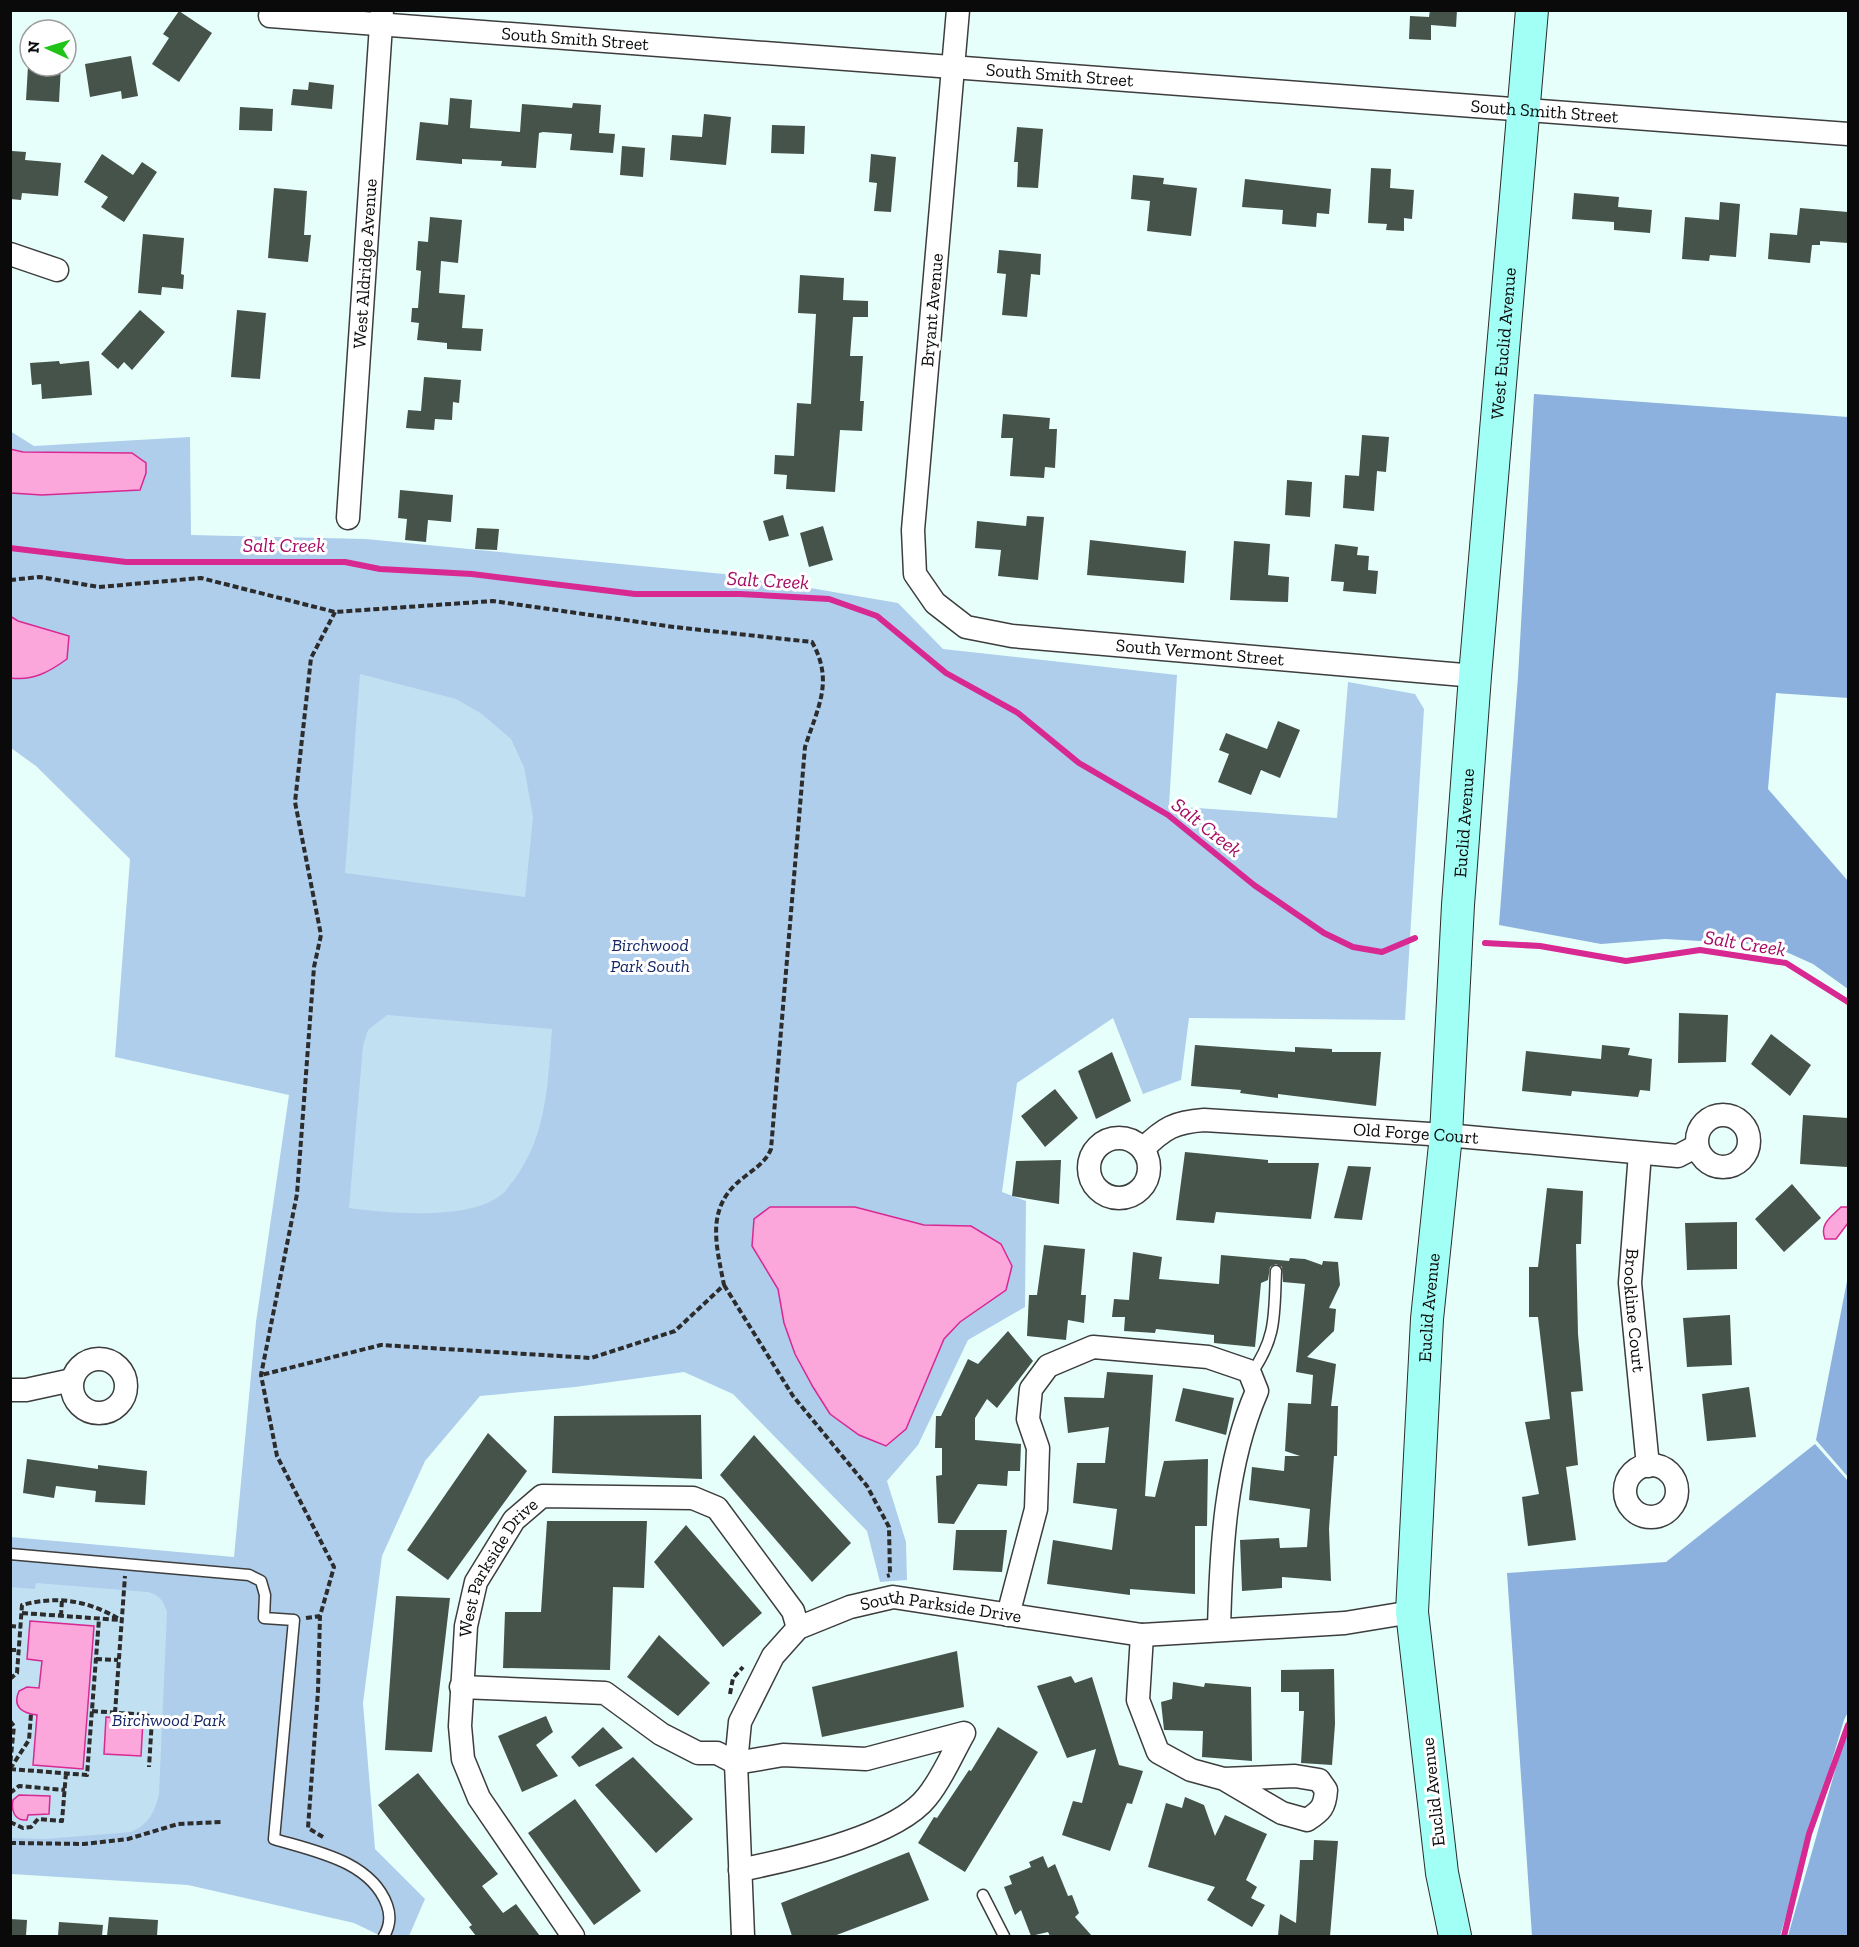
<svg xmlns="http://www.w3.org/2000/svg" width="1859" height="1947" font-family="'Zilla Slab',serif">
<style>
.green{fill:#aeceec}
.forest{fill:#8cb1de}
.pitch{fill:#c1e1f2}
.water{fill:#fba7dc;stroke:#d82892;stroke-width:1.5}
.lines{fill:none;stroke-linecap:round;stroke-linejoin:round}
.stream{stroke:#d82892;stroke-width:6}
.building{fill:#46534b}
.service-casing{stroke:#3d3d3d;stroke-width:13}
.minor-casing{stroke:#3d3d3d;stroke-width:25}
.secondary-casing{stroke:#2c2c2c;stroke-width:34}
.path{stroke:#2c2c2c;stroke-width:4;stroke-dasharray:6 3;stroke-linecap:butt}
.service{stroke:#fff;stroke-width:10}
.minor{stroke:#fff;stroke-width:22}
.secondary{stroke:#a2fff5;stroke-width:32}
.labels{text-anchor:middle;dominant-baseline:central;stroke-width:6;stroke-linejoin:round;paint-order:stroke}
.street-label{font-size:18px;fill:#0a0a0a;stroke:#fff}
.park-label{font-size:18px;font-style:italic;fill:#162766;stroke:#fff}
.water-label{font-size:20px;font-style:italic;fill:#a40b61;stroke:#fff}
</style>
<rect width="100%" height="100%" fill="#e7fffa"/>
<!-- green -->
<path class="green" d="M10 431 34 446 190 437 191 535 366 539 734 575 898 603 943 649 1177 675 1169 806 1337 818 1348 682 1415 694 1424 709 1405 1020 1189 1018 1181 1080 1143 1094 1113 1018 1017 1083 1002 1192 1026 1201 1025 1307 968 1340 918 1445 887 1481 906 1542 907 1580 880 1582 867 1531 733 1394 684 1372 575 1387 480 1396 425 1461 382 1556 363 1703 375 1849 425 1899 409 1936H381L354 1923 188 1885 11 1874V1537L234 1557 256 1322 289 1095 115 1057 130 859 36 766 11 748Z"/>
<!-- forest -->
<path class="forest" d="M1534 394 1848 417V698L1776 693 1768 789 1848 881V989L1813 964 1771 945 1665 939 1601 944 1499 925 1518 677Z
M1848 1276V1477L1816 1440Z
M1815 1444 1848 1481V1712L1844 1720 1780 1936H1532L1507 1573 1666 1562Z
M1848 1727V1936H1788L1846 1732Z"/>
<!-- pitch -->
<path class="pitch" d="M360 674 456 699 482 714 511 739 524 767 533 817 525 897 345 873Z
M387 1015 552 1029C548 1083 547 1137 513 1181 509 1185 506 1192 501 1195 468 1221 389 1213 349 1208L363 1046 368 1030Z
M36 1583 148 1592C159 1595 164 1601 167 1612L159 1794C155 1812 148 1825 131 1832L44 1839 11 1838 10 1587 35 1589Z"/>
<!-- water -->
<path class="water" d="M10 449 23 452 132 453 146 463V473L140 490 42 495 11 493Z
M10 616 18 621 69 636 67 659C49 672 33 681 11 678Z
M770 1207H855L924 1225 971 1226 1001 1244 1012 1266 1006 1290 960 1322 944 1339 906 1429 886 1446 859 1435 830 1414 813 1387 795 1354 784 1323 778 1289 752 1246 754 1219Z
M1841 1207H1848V1223L1836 1239H1825C1819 1224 1831 1217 1841 1207Z
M30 1621 94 1626 83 1769 33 1765 37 1715C22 1713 12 1707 19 1691L27 1687 39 1688 42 1661 27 1659Z
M106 1717 143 1720 141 1756 104 1754Z
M19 1795 50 1796 49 1814 28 1815 27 1820C14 1821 11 1810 13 1800Z"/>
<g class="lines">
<!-- stream -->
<path class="stream" d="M10 548 126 562H345L380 569 472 574 635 594H740L829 599 877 616 946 673 1018 713 1079 763 1168 815 1254 885 1324 933 1353 947 1382 952 1415 938
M1485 943 1540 946 1626 961 1700 950 1786 963 1848 1002
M1784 1936 1809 1834 1848 1725"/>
</g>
<!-- building -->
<path class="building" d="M1430 10H1457L1456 27 1431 25V40L1409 39 1410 16 1429 17Z
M179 11 212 33 179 82 152 64 169 38 163 34Z
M131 56 138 96 122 99 121 91 90 97 85 64Z
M28 66H61L59 102 26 100Z
M309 82 334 85 332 109 291 105 293 89 308 90Z
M450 98 472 100 470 128 520 132 522 104 572 108 573 103 601 105 599 133 615 134 613 153 570 150 572 134 543 132 539 133 536 168 501 166 502 161 462 159V164L416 160 420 122 448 125Z
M240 107 273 109 272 131 239 130Z
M704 114 731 117 726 165 670 160 672 135 702 137Z
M772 125 805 126 804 154 771 153Z
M1017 127 1043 129 1038 188 1017 187 1018 162H1014Z
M622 146 645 148 643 177 620 175Z
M12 151 26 152 25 160 61 163 58 196 22 193 21 200 10 199Z
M102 154 133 175 142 162 157 172 124 222 101 207 108 197 84 182Z
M871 154 896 157 891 212 874 211 877 183 869 182Z
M1371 168 1391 169 1390 188 1414 190 1412 219 1404 218V231L1386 230 1387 224 1368 223Z
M1133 175 1164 178 1163 184 1197 188 1191 236 1147 231 1150 201 1131 199Z
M1245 179 1331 189 1329 214 1317 213 1316 227 1282 224 1283 210 1242 207Z
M274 188 307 191 304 235H311L308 262 268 258Z
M1574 193 1619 197 1618 207 1652 210 1650 233 1614 230V222L1572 219Z
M1720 202 1740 204 1736 257 1710 255 1709 261 1682 259 1685 217 1719 220Z
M1800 208 1848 212V243L1820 241V245H1812L1810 263 1768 259 1770 233 1797 235Z
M430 217 462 220 458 263 441 261 439 293 465 295 462 328 483 329 481 351 447 349V343L417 340 419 323 411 322 412 308H418L421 271 416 270 418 241 428 242Z
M143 234 184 238 181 274 184 275 183 289 162 287 161 295 138 293Z
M999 250 1041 254 1040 275 1031 274 1027 317 1002 315 1006 274 997 273Z
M800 275 844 278 843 300 868 301V317H853L850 356H863L860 401H864L862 431 840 430 835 492 786 489 787 475 774 474 775 455 794 456 797 403 811 404 816 314 798 313Z
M140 310 165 332 132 370 124 362 118 369 101 354Z
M237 310 266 313 260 379 231 377Z
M59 361 60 364 89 361 92 395 42 399 41 384 32 385 30 363Z
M424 377 461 380 459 403 453 402 452 420 435 419 434 430 406 428 408 410 421 411Z
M1003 414 1050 418 1049 429H1057L1055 468 1045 467 1044 478 1010 476 1013 438H1001Z
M1362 435 1389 437 1386 472 1377 471 1374 511 1343 508 1345 475 1359 476Z
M1287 480 1312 482 1310 517 1285 515Z
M400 490 453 495 451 522 428 520 426 542 405 540 407 519 398 518Z
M783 515 789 536 769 541 763 521Z
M1027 516 1044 517 1038 580 998 576 1001 550 975 548 977 521 1026 526Z
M823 526 833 560 809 567 800 533Z
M477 528 499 529 497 550 475 549Z
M1090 540 1186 551 1184 583 1087 575Z
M1234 541 1270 544 1268 575 1289 577 1288 602 1230 600Z
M1335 544 1358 547 1357 555 1369 556 1368 570 1378 571 1376 594 1343 591 1344 582 1331 581Z
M1278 721 1300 730 1280 778 1261 770 1251 795 1218 782 1229 754 1219 750 1226 733 1267 749Z
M1679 1013 1728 1015 1726 1062 1678 1063Z
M1771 1034 1811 1065 1790 1096 1751 1064Z
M1195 1045 1295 1052V1047L1332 1049V1052H1381L1376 1106 1278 1094V1098L1240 1093 1241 1090 1191 1086Z
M1602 1045 1630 1048 1628 1055 1652 1059 1650 1091 1640 1090 1638 1097 1572 1091 1571 1096 1522 1091 1526 1051 1601 1059Z
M1112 1052 1131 1101 1096 1119 1078 1071Z
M1055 1089 1078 1118 1045 1147 1021 1116Z
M1803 1115 1848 1118 1847 1167 1800 1164Z
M1185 1152 1268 1160V1163H1319L1311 1219 1216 1212 1214 1223 1176 1220Z
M1061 1160 1059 1204 1012 1196 1016 1161Z
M1348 1166 1371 1167 1362 1220 1334 1218Z
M1792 1184 1821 1218 1784 1252 1755 1219Z
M1547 1188 1583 1191 1581 1244H1576L1578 1334 1583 1391 1571 1392 1578 1465 1566 1467 1576 1540 1528 1546 1522 1497 1539 1494 1525 1422 1550 1419 1538 1317H1529V1267H1538Z
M1737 1222V1269L1687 1270 1685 1223Z
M1044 1245 1085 1249 1081 1295H1086L1084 1323 1068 1320 1066 1340 1027 1336 1029 1295H1037Z
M1133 1252 1162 1257 1159 1279 1219 1284 1221 1255 1289 1261 1290 1258 1305 1259 1322 1265 1323 1261 1338 1262 1340 1285 1329 1308 1336 1309 1334 1331 1307 1357 1336 1364 1331 1406H1338L1337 1456H1334L1329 1529 1331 1581 1282 1577V1588L1242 1591 1240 1540 1279 1538 1280 1548 1307 1547 1310 1509 1249 1500 1252 1467 1284 1471 1285 1456H1300L1285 1451 1288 1403 1311 1404 1313 1375 1296 1372 1305 1284 1283 1282 1282 1267 1276 1264 1270 1267 1268 1280 1261 1283 1255 1347 1214 1343V1335L1156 1329 1155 1333 1124 1331 1125 1317H1112L1114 1299 1129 1300Z
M1730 1315 1732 1365 1687 1367 1683 1318Z
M1008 1331 1033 1361 997 1408 987 1399 975 1418V1440L1021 1444 1020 1471H1008L1007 1486 978 1484 954 1524 938 1523 936 1476 942 1475V1448H935L936 1416H941L968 1359 978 1364Z
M1107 1372 1153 1375 1145 1496 1155 1497 1164 1461 1208 1459 1207 1526H1195V1594L1130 1589V1595L1047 1584 1053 1540 1112 1550 1117 1509 1073 1503 1077 1463H1105L1109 1427 1068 1433 1064 1397 1104 1398Z
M1749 1387 1756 1437 1707 1441 1702 1394Z
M1183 1388 1234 1398 1226 1435 1175 1421Z
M701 1415 702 1479 552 1473 554 1416Z
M488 1433 527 1471 448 1580 407 1550Z
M754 1435 851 1543 812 1582 720 1475Z
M27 1459 98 1469V1465L147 1471 145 1505 95 1502 96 1491 56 1486 54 1498 23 1493Z
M547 1521H647L644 1588 613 1587 610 1670 503 1668 505 1612H541Z
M686 1525 762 1613 723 1647 654 1562Z
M956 1530H1007L1002 1572 953 1570Z
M396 1596 450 1598 432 1752 385 1750Z
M659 1635 710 1683 678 1716 627 1677Z
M957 1651 964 1707 822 1737 812 1687Z
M1334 1669 1335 1724 1332 1765 1301 1763 1304 1711H1299V1692H1281V1670Z
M1071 1676 1075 1683 1092 1677 1119 1765 1143 1771 1132 1804 1127 1803 1110 1851 1062 1835 1073 1801 1082 1803 1096 1749 1067 1758 1037 1686Z
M1173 1682 1204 1687 1205 1683 1251 1687 1252 1761 1202 1757 1203 1731 1164 1730 1161 1702 1172 1699Z
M546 1716 553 1732 536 1745 558 1776 522 1792 498 1736Z
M603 1727 623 1748 579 1767 571 1757Z
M998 1727 1038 1752 965 1872 918 1843 934 1817 937 1818 969 1770 971 1771Z
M633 1757 693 1819 656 1853 595 1785Z
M418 1773 498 1874 482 1886 503 1913 516 1904 540 1936H476L469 1927 472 1925 378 1805Z
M1185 1797 1204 1805 1215 1836 1225 1815 1267 1834 1246 1880 1257 1887 1251 1898 1265 1905 1252 1927 1207 1900 1215 1887 1148 1867 1166 1803 1182 1808Z
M575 1799 641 1891 594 1925 528 1833Z
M1314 1840 1338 1841 1330 1936H1278L1280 1914 1296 1923 1300 1860H1313Z
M909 1852 929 1900 834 1936H792L781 1903Z
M1043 1856 1048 1868 1055 1864 1068 1896 1072 1895 1079 1913 1075 1917 1092 1936H1050L1048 1932 1031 1936 1021 1910 1015 1915 1004 1887 1012 1884 1009 1876 1031 1867 1029 1862Z
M109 1917 158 1920 157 1936H107Z
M10 1919 27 1920 26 1936H10Z
M59 1922 103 1925 102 1936H58Z"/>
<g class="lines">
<defs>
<path id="service" d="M1251 1374C1277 1337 1274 1315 1276 1271
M10 1554 249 1575 261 1581 265 1595 264 1618 294 1620 274 1839C314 1851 371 1861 387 1905 391 1916 390 1926 384 1936
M983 1895 1004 1936"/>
<g id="minor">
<path id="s1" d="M958 10 913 530 915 574 935 603 966 627 1012 636 1475 676"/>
<path id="s2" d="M270 16 1848 134"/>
<path d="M10 254 57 270"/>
<path id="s3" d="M348 518 382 10"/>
<circle cx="1723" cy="1141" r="26"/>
<circle cx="1119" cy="1168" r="30"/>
<path id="s4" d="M1143 1149C1164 1128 1175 1122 1204 1120L1446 1135 1678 1156 1697 1146"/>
<path id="s5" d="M1640 1153 1630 1283 1648 1466"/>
<circle cx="99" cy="1386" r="27"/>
<path d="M10 1390H26L72 1380"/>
<circle cx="1651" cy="1491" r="26"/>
<path d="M1008 1615 1036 1509 1038 1448 1028 1419 1031 1389 1048 1366 1093 1347 1208 1357 1249 1371 1257 1391C1225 1465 1221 1549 1219 1629"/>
<path d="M1142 1635 1138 1700 1158 1752 1191 1770 1224 1779 1295 1776 1319 1780 1326 1790C1325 1807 1321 1811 1307 1820L1282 1813 1224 1779"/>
<path d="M461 1687 605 1693 661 1734 698 1753H717L736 1763 783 1755 866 1759 964 1733C952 1754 942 1779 927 1797 896 1837 789 1860 740 1870"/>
<path id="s6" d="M573 1936 479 1798 463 1759 460 1726 466 1626 476 1582 514 1520 542 1496 693 1498 717 1508 793 1611 798 1628"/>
<path id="s7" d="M743 1936 736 1763 740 1722 773 1656 798 1628 850 1607 893 1597 1142 1635 1345 1623 1412 1612"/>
</g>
<g id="secondary">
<path id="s8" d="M1455 1936 1442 1873 1412 1612 1427 1319 1446 1135 1458 905 1475 676 1532 10"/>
</g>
</defs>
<!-- service casing -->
<use href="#service" class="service-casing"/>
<!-- minor casing -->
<use href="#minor" class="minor-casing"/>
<!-- secondary casing -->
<use href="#secondary" class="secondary-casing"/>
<!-- path -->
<path class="path" d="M10 580 40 577 99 587 201 578 335 612 493 601 674 627 812 642C834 681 818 707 805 747L771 1149C766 1162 754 1169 743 1178 705 1207 716 1244 724 1285L675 1331 591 1358 381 1345 261 1375
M724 1285 793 1396 867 1486 889 1527 890 1575 887 1576
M22 1613 120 1620
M61 1616 62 1599
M306 1618 320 1616
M10 1626 21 1627
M10 1650H19
M96 1659 118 1660
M10 1679 17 1673 22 1605C59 1595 89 1601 121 1620
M730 1694 733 1678 743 1667
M92 1711 147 1715 152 1719 149 1767
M115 1713 125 1576
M10 1721 14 1726 10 1766
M10 1769 87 1775 99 1619
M10 1769 29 1740 31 1714
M10 1793 19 1786 65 1790
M10 1822 23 1828 31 1827 38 1819 62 1821 66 1773
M323 1837 308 1828 318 1691 320 1616 334 1567 277 1456 261 1375 297 1194 314 967 321 935 295 802 311 658 335 612
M10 1843 84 1844 128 1839 178 1824 221 1822"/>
<!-- service -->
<use href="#service" class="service"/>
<!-- minor -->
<use href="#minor" class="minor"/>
<!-- secondary -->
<use href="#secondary" class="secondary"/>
</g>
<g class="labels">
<!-- street labels -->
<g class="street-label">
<text stroke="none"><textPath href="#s2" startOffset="306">South Smith Street</textPath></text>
<text stroke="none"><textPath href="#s2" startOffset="792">South Smith Street</textPath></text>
<text stroke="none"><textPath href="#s2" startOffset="1278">South Smith Street</textPath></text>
<text stroke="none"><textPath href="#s3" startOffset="255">West Aldridge Avenue</textPath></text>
<text transform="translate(932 310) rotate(-85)">Bryant Avenue</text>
<text stroke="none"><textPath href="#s8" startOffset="1599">West Euclid Avenue</textPath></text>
<text stroke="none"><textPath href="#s1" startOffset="876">South Vermont Street</textPath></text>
<text stroke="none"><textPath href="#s8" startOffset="1118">Euclid Avenue</textPath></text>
<text stroke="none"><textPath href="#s4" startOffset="282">Old Forge Court</textPath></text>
<text stroke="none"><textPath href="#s8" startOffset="632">Euclid Avenue</textPath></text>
<text stroke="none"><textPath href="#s5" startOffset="158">Brookline Court</textPath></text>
<text stroke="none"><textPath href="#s6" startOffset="410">West Parkside Drive</textPath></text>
<text stroke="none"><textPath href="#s7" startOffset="474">South Parkside Drive</textPath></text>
<text transform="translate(1433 1792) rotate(-96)">Euclid Avenue</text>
</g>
<!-- park labels -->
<g class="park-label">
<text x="650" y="945">Birchwood<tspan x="650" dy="21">Park South</tspan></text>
<text x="169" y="1720">Birchwood Park</text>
</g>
<!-- water labels -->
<g class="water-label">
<text x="284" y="545">Salt Creek</text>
<text transform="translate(768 580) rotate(3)">Salt Creek</text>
<text transform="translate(1207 827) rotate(38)">Salt Creek</text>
<text transform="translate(1745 943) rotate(9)">Salt Creek</text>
</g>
</g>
<!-- border -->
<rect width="1859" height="1947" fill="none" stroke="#0a0a0a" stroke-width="24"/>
<!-- north arrow -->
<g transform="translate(48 48) rotate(274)"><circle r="28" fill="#ffffff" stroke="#9d9d9d" stroke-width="1.5"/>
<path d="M0-4.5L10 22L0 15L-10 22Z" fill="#20c418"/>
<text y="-9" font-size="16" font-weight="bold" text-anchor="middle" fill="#0a0a0a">N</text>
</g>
</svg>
